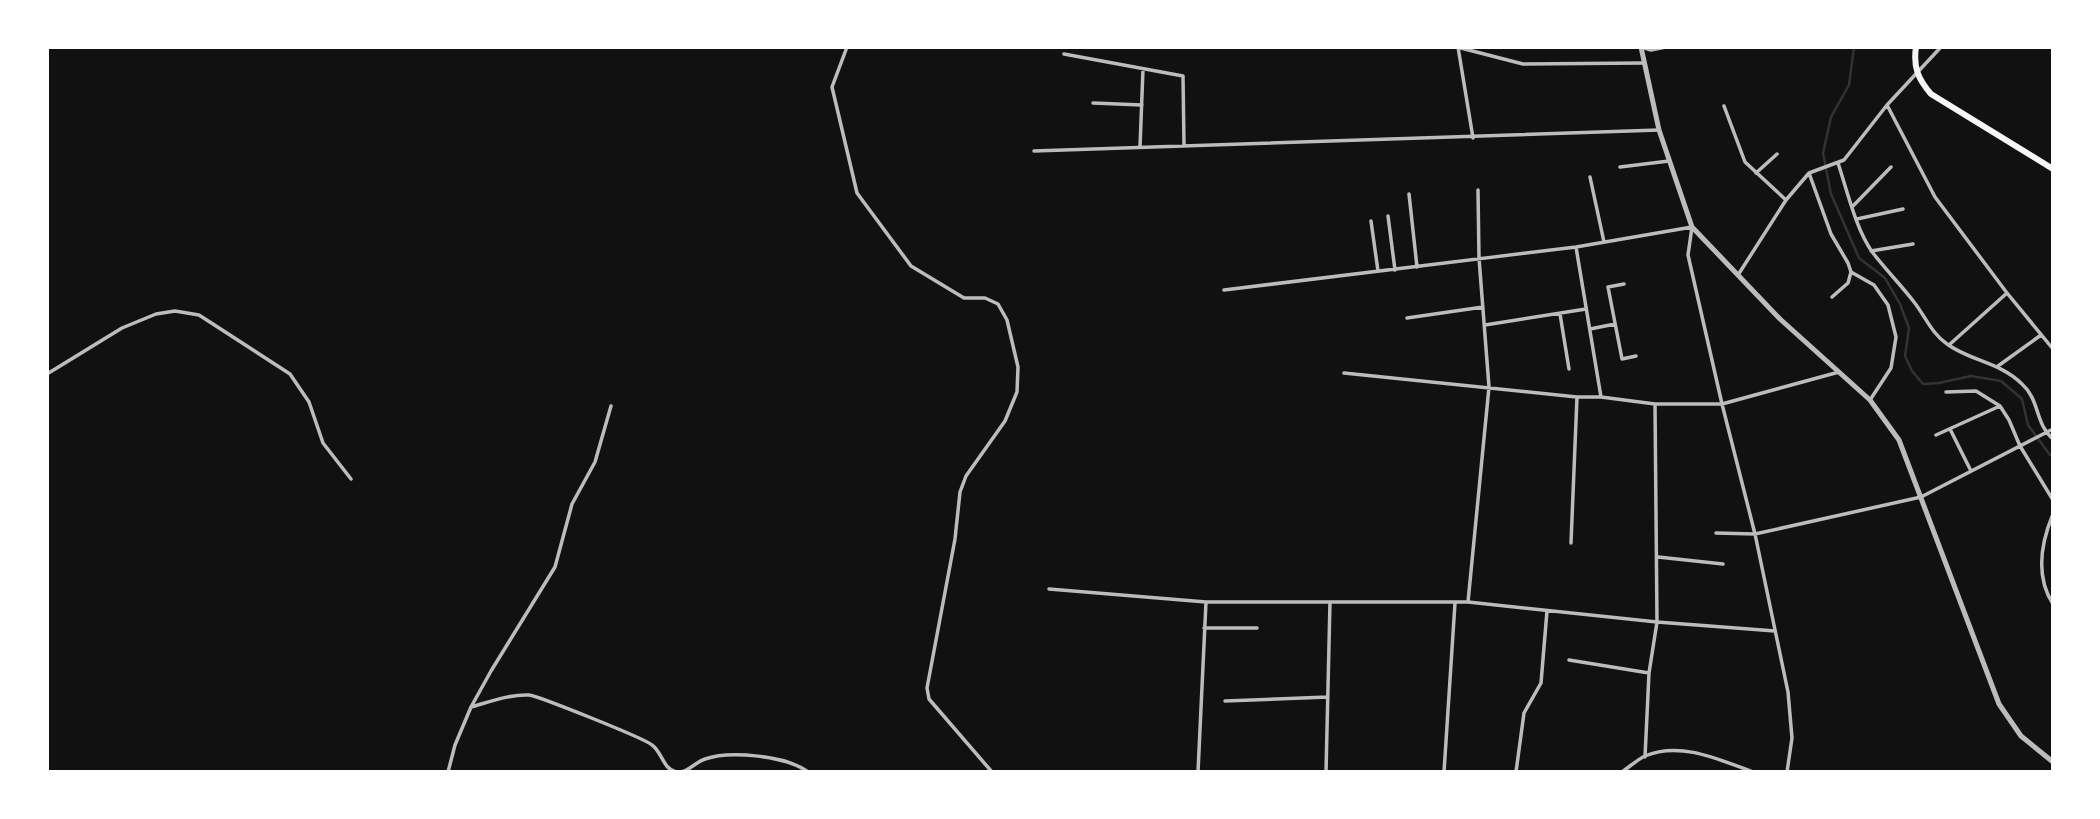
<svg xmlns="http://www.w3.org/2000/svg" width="2100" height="819" font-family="Barlow,sans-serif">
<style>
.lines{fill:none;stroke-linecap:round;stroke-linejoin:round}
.stream{stroke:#333;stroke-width:2.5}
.minor{stroke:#bcbcbc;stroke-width:3.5}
.tertiary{stroke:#bcbcbc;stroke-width:5}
.primary{stroke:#f5f5f5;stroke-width:6}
</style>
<rect width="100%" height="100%" fill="#111"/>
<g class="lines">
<!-- stream -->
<path class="stream" d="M1854 47 1849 85 1831 117 1823 153 1831 194 1859 258 1885 278 1900 304 1909 328 1905 356 1912 371 1923 384 1939 383 1971 376 2001 381 2022 399 2028 425 2050 455H2053"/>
<!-- minor -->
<path class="minor" d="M847 47 832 87 857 193 911 266 964 298H985L998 304 1007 320 1018 367 1017 392 1005 421 966 476 960 492 955 539 927 688 929 699 992 772
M1457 47 1523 64 1644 63
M1458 47 1473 138
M1641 47 1651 50 1666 47
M1064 54 1183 76 1184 145
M1093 103 1142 105
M1887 105 1935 197 2007 293 2053 349
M1724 106 1745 162 1786 200
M1140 147 1143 69
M1034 151 1659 130
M1838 163C1847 190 1856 230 1873 253 1886 270 1901 285 1914 302 1925 316 1932 334 1947 344 1970 361 2000 362 2022 384 2040 400 2035 424 2053 439
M1620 167 1669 161
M1756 173 1777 154
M1809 173 1831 234 1848 263 1851 272 1848 283 1832 297
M1590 177 1604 242
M1409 194 1417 267
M1853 206 1891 167
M1388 216 1395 270
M1857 219 1903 209
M1371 221 1378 271
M1576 247 1601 397
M1871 251 1913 244
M1851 272 1874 285 1888 305 1896 337 1891 368 1870 400
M1738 275 1786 200 1809 173 1844 160 1887 105 1941 47
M1624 284 1608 287 1622 359 1636 356
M1224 290 1576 247 1692 227 1688 255 1722 404 1755 534 1788 692 1792 738 1787 772
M1560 314 1569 369
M1407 318 1483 307
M1485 325 1586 309
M1590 329 1615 324
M1949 345 2007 293
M1998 366 2041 335
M1344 373 1577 397H1601L1655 404H1722L1839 372
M47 374 122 328 156 314 175 311 199 315 290 374 309 402 323 443 351 479
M1946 392 1976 391 2000 406 2009 420 2020 446 2053 500
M1950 429 1971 471
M1936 435 2000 406
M2053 514C2041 543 2035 576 2053 604
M1716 533 1755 534 1921 497 2053 429
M1571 543 1577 397
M1658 557 1723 564
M1049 589 1206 602H1468L1657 622 1775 631
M1468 602 1489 387 1479 258 1478 190
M1204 628H1257
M1569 660 1649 673
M1225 701 1328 697
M471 707C489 702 510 694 529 695 538 696 644 738 652 745 662 752 663 769 676 772 687 774 695 762 705 759 730 750 787 756 808 772
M1645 757 1649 673 1657 622 1655 404
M448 772 455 745 471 707 491 671 555 567 572 504 595 462 611 406
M1198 772 1206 602
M1326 772 1330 602
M1444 772 1455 603
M1516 772 1524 713 1541 683 1547 611
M1622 772C1629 767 1637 760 1645 756 1681 741 1720 760 1753 772"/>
<!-- tertiary -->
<path class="tertiary" d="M1641 47 1659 130 1692 227 1780 319 1870 400 1899 440 1999 704 2021 736 2053 762"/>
<!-- primary -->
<path class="primary" d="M1916 47C1913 67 1918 79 1931 94L2053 169"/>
</g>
<!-- border -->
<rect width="2100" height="819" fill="none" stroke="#ffffff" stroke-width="98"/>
</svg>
